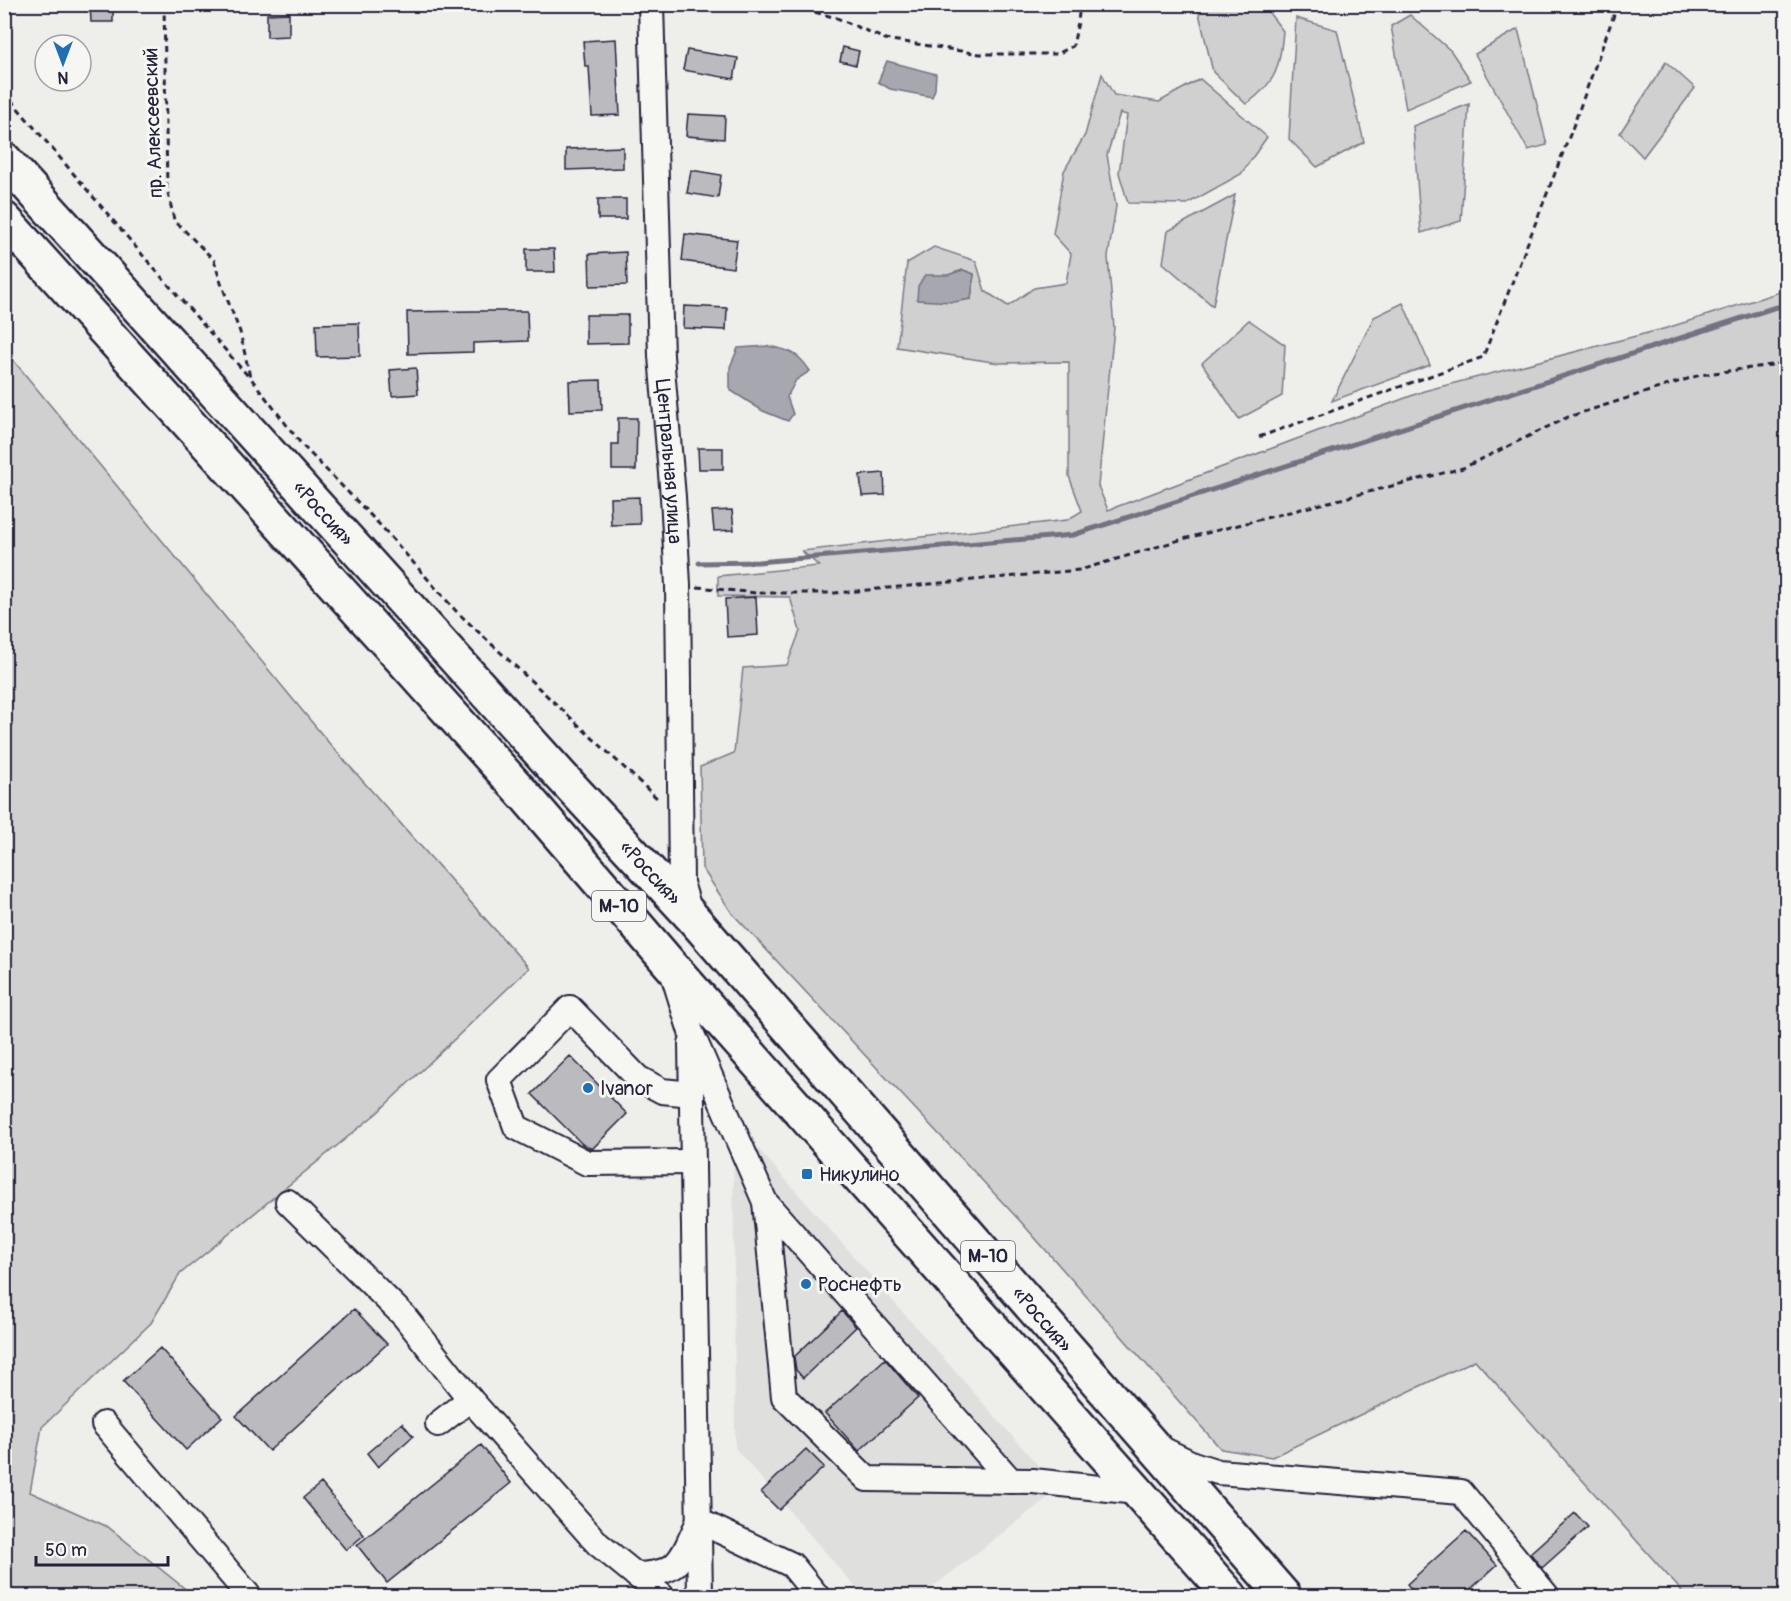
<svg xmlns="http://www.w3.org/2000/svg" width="1791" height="1601" font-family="Pangolin,sans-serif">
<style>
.built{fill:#dfdfde}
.green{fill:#d0d0d1;stroke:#797986;stroke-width:1.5;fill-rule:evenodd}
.water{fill:#a7a7af;stroke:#727281;stroke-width:1.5}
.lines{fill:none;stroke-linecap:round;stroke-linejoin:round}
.stream{stroke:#727281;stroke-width:5}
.building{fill:#bbbbbf;stroke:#22223b;stroke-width:1.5}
.minor-casing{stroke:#22223b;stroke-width:28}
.highway-casing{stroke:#22223b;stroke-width:38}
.path{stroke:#22223b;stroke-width:3;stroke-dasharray:6 4.5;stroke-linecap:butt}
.minor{stroke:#f6f6f2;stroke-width:24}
.highway{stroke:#f6f6f2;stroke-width:33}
.poi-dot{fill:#1f6fb2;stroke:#f6f6f2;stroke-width:2}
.labels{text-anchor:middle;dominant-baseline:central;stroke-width:6;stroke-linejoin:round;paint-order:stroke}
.shield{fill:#f6f6f2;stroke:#626272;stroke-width:1.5}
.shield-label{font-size:18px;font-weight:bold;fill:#22223b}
.street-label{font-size:20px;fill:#22223b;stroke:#f6f6f2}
.poi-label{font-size:20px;fill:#22223b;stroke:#f6f6f2;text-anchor:start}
</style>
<rect width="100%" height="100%" fill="#eeeeeb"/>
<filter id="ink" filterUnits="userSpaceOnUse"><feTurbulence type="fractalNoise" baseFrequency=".0167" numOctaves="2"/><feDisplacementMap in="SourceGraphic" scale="12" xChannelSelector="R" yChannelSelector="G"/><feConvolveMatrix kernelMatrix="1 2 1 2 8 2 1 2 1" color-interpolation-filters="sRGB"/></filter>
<g filter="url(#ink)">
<!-- built -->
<path class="built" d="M733 1120 1059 1489 921 1596H863L735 1448Z"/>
<!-- green -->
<path class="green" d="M1197 5H1263L1283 31C1280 66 1277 83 1246 104L1213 72Z
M1410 15 1451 51 1471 81 1406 109 1391 26Z
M1296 18 1337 30 1364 142 1317 167 1289 139Z
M1518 29 1547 145 1528 150 1475 54Z
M1666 62 1695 88 1643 157 1620 133Z
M1102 74 1114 95 1159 102 1200 79 1267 137 1241 174 1187 204 1128 203 1119 173 1127 115 1120 113 1107 155 1116 206 1108 257 1114 328 1098 486 1108 510 1424 391 1667 328 1786 290V1596H1686L1475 1360 1272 1457 1221 1449 1021 1222 732 913 702 868 700 767 734 753 743 668 787 665 800 631 790 597 718 596V576L819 566 802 551 1067 520 1082 511 1069 476V362L999 363 897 347 907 263 934 247 976 261 985 291 1008 306 1034 288 1066 283 1071 254 1053 234 1064 171 1085 135ZM963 270 974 274 971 299 948 275Z
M1469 104 1461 221 1421 233 1413 126Z
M1235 195 1213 306 1163 263 1168 231Z
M1403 303 1430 365 1332 401 1374 317Z
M1249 320 1285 345 1282 396 1239 419 1202 363Z
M4 349 329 743 529 968 377 1113 180 1274 151 1323 42 1427 30 1492 108 1527 194 1596H5Z"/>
<!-- water -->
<path class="water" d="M887 61 936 74 935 89 932 97 890 89 878 82Z
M963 270 974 274 971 299 954 302 917 300 918 286 925 275H948Z
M768 346C789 350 798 352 810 371L796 380 787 397 793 414 788 421 763 411 730 390V367L738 348Z"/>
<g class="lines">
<!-- stream -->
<path class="stream" d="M699 563 758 562 1073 535 1773 308 1786 305"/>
</g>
<!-- building -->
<path class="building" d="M90 4H113V22H91Z
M289 13V36L267 37V14Z
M616 39 620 115 592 116 589 66H585L583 41Z
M843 47 859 51 856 65 840 61Z
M687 50 738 58 734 79 683 70Z
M688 114 725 116 724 139 686 136Z
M623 147V168L566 170V149Z
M691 170 721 175 718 198 687 193Z
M598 199H626V219H598Z
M685 234 737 240 733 268 682 261Z
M526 249H554L555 272H526Z
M626 252 627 285 590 286 589 254Z
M684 306 727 308 726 330 683 328Z
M472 311H527L528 341 473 343V352L408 354 407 312Z
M586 315H628V343L586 344Z
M359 323 360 356 317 357 316 324Z
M416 368 418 394 392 396 390 370Z
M601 380 602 410 570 411 569 381Z
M618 418H637L636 470H612V444H618Z
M698 448H723V469H699Z
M884 473 885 495 862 496 860 475Z
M639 497 640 524 611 525 610 498Z
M732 510 734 530 714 531 712 511Z
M756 597 758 635 727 637 725 599Z
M570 1056 627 1114 592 1149 582 1144 532 1094Z
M354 1309 387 1344 269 1451 236 1416Z
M842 1311 856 1327 803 1378 796 1370 794 1357Z
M160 1348 222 1417 186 1450 123 1381Z
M885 1359 918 1398 859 1451 825 1413Z
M402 1423 413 1436 378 1467 367 1453Z
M481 1445 511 1483 387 1583 357 1545Z
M806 1449 824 1467 779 1510 761 1492Z
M321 1483 364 1535 346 1550 303 1498Z
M1575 1513 1588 1527 1542 1568 1530 1553Z
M1466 1531 1497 1565 1463 1596H1417L1407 1584Z"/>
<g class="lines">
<defs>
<g id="minor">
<path id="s1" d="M651 4 661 356 673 497 678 585 681 883 690 912"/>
<path d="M673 974 691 1032 765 1202 784 1397 867 1479 1033 1481 1137 1492"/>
<path d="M691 1044 700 1596"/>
<path d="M692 1094 662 1091 638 1078 570 1008 499 1080 516 1127 587 1163 693 1162"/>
<path d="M288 1202 404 1316 470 1399"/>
<path d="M765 1202 1011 1481"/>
<path d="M104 1424 249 1596"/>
<path d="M438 1424 470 1399 598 1544 662 1596"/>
<path d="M1160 1448 1193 1464 1218 1472 1461 1492 1547 1596"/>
<path d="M636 1575C682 1574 681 1558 699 1521L792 1565 817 1596"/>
</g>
<g id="highway">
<path id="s2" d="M4 159 561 776 691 916 1284 1596"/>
<path d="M4 219 528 799 669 963 1230 1596"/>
</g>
</defs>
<!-- minor casing -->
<use href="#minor" class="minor-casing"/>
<!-- highway casing -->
<use href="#highway" class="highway-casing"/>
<!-- path -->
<path class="path" d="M164 4 167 188 174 220 214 260 221 283 240 332 250 377 302 445 381 526 456 611 659 800
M774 4 795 7 837 18 885 39 980 54H1057L1073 46 1078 22 1080 4
M4 92 151 265 248 376
M1259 437 1483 357 1568 140 1618 4
M697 587 756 593H835L1080 570 1183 539 1463 468 1568 417 1700 375 1786 363"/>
<!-- minor -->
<use href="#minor" class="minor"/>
<!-- highway -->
<use href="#highway" class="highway"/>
</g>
</g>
<!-- markers -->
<g class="poi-dot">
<circle cx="588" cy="1088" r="6"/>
<rect x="801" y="1168" width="12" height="12" rx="3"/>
<circle cx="806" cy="1284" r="6"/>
</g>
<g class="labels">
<!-- shield labels -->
<g class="shield">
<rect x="592" y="891" width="54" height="30" rx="4.5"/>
<rect x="961" y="1241" width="54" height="30" rx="4.5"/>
</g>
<g class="shield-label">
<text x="619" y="906">М-10</text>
<text x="988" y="1256">М-10</text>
</g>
<!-- street labels -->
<g class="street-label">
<text transform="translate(153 123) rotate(-92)">пр. Алексеевский</text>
<text stroke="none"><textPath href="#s1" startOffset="458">Центральная улица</textPath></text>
<text stroke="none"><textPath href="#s2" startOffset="477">«Россия»</textPath></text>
<text stroke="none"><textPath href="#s2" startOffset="963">«Россия»</textPath></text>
<text stroke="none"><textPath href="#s2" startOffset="1557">«Россия»</textPath></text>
</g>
<!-- poi labels -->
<g class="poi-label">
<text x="600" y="1088">Ivanor</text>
<text x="819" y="1174">Никулино</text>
<text x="818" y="1284">Роснефть</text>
</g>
</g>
<!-- margin -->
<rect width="1791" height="1601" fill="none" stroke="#f6f6f2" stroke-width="24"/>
<rect x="12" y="12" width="1767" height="1577" fill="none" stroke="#22223b" stroke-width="2" filter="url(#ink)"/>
<!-- north arrow -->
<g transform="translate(63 63) rotate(180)"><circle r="28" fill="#f6f6f2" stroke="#a1a1a9" stroke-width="1.5"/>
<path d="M0-4.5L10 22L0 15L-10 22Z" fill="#1f6fb2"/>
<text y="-9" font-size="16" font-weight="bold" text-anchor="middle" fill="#22223b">N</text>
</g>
<!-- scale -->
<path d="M36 1556v9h132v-9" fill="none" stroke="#22223b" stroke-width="3"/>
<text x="45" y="1556" font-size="18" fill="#22223b" stroke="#f6f6f2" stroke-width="4.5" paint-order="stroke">50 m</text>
</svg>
